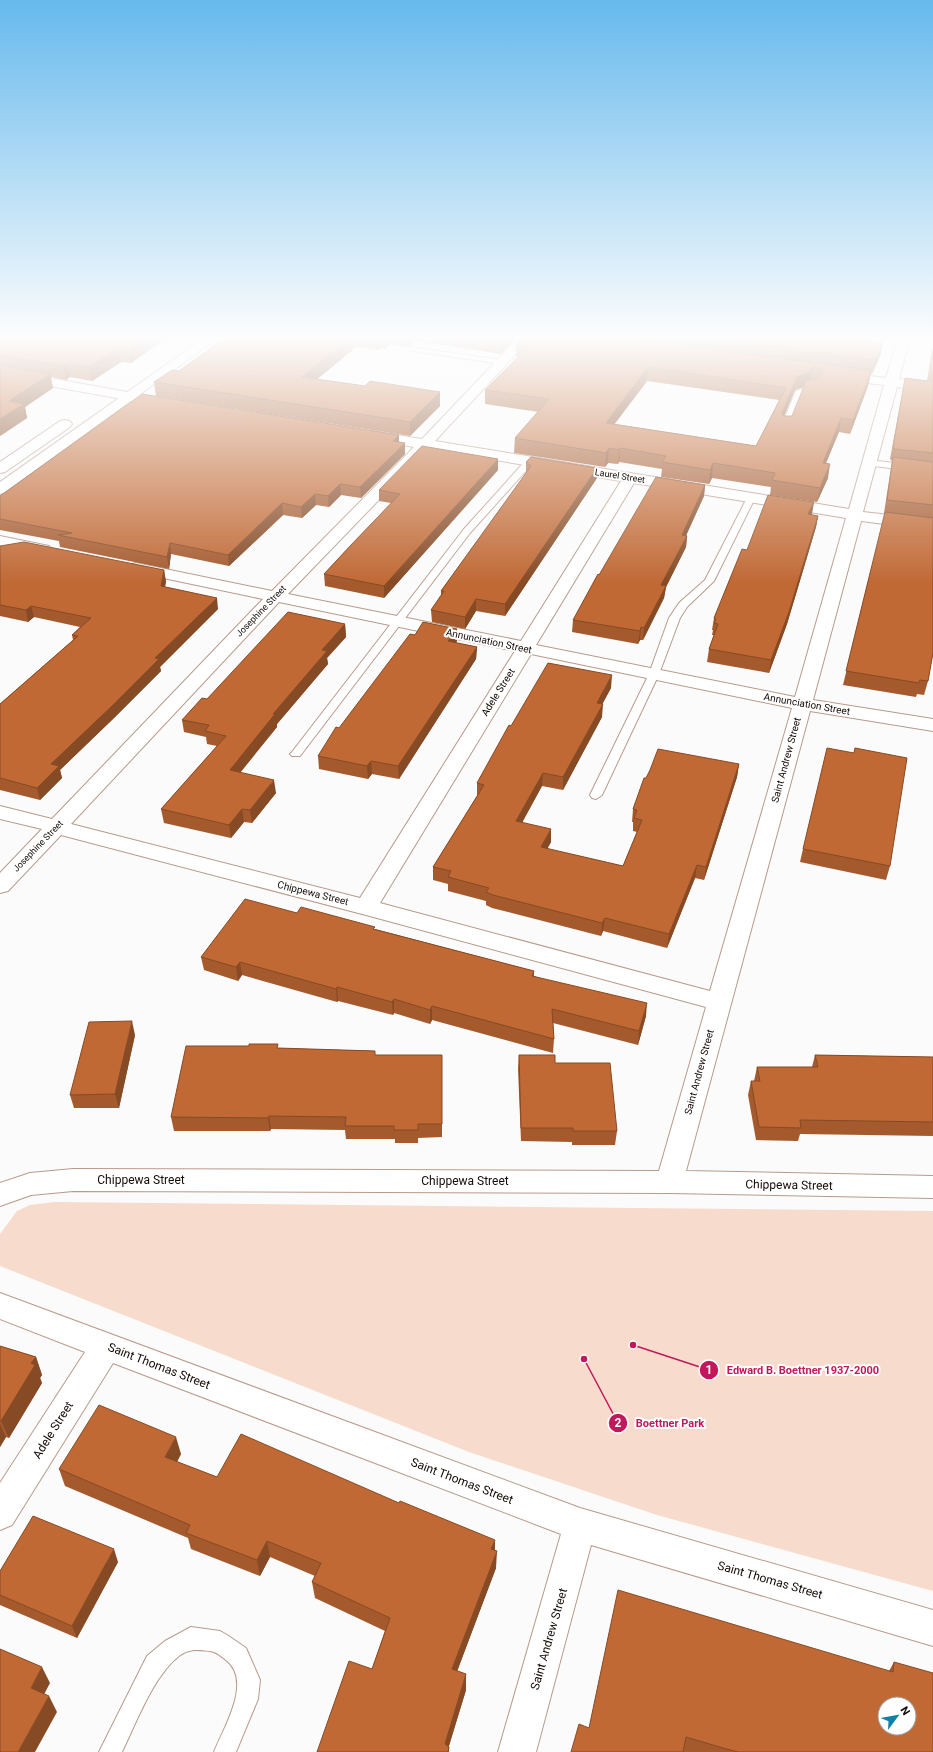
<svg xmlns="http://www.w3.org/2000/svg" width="933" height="1752" font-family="Roboto,sans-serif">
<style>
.green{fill:#f7dbcc}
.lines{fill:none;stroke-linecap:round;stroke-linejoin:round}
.service-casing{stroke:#b89a8b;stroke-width:2}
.minor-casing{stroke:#b89a8b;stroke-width:2}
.tertiary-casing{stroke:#b89a8b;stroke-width:2}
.service{fill:#fff;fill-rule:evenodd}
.minor{fill:#fff;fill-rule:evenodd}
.tertiary{fill:#fff;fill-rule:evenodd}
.wall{fill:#a55a2e;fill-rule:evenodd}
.shaded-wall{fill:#864a25}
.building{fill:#c06935;stroke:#864a25;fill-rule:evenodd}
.labels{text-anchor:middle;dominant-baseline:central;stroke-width:4;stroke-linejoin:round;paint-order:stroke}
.far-street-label{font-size:9px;fill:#140a06;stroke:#fff}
.street-label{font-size:10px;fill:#140a06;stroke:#fff}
.near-street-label{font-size:12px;fill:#140a06;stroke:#fff}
.leader{fill:none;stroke:#c2185b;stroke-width:1.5}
.callout-dot{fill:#c2185b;stroke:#fff;stroke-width:1.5}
.mark-label{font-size:12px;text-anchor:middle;font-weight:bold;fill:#fff}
.callout-label{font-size:11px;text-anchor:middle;font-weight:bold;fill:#c2185b;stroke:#fff;stroke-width:4;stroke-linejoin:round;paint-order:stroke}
</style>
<rect width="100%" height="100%" fill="#fbfbfb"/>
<!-- green -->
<path class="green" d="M55 1202 933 1211V1591L657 1515 469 1452 0 1266V1234L17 1211 30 1205Z"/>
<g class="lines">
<defs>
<path id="service" d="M410 347 502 360 506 362 502 364 413 351H410Z
M811 382 818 384 814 391 803 393 789 427 788 429H782L781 427 796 391 808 387Z
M530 458 534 461 533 463 470 533 300 756H292L290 754 292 752 464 529 527 459Z
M868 460 933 467V473L865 465V461Z
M751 495 755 498 714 581 687 607 680 618 659 674 602 795 596 799 592 798 590 795 649 674 669 618 679 603 705 580 747 498Z
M191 1627 220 1631 227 1635 246 1648 260 1680 258 1699 236 1752H214C224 1727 253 1681 226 1660 221 1656 217 1652 210 1651 198 1650 190 1648 179 1656 154 1675 136 1723 122 1752H99L147 1656 165 1641Z"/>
<path id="minor" d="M518 338H531L435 441 849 509 884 385 839 380 832 376 839 372 886 378 898 338H910L899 379 933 383V391L897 387 863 512 933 520V530L861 521 813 700 933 719V731L810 711 686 1171 933 1176V1198L669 1193 73 1191 31 1195 0 1206V1183L30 1173 73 1169 659 1171 706 1007 366 915 61 835 8 891 0 893V873L42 829 0 819V806L52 819 263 599 130 571 128 568 130 565 136 563 272 591 414 447 365 438 363 435 365 432 370 431 422 439ZM428 449 621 481 521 641 288 594ZM634 483 846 518 795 697 536 645ZM279 602 515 651 360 898 71 824ZM531 654 792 708 710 991 380 903Z
M0 369 166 399 171 400 173 403 171 406 166 407 0 377Z
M0 536 49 546 51 549 49 552 43 554 0 546Z
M0 1293 580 1508 933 1610V1646L591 1545 536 1752H498L561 1534 113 1363 12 1525 0 1530V1483L85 1352 0 1319Z"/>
<path id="tertiary" d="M204 338H218L5 492 0 494V482Z
M65 420 70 421 72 424 70 427 5 472 0 473V462L60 421Z"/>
</defs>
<!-- service casing -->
<use href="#service" class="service-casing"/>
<!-- minor casing -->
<use href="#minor" class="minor-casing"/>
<!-- tertiary casing -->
<use href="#tertiary" class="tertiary-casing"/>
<!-- service -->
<use href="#service" class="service"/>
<!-- minor -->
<use href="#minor" class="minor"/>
<!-- tertiary -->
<use href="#tertiary" class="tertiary"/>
</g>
<!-- wall -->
<path class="wall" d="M0 338H166L131 363 121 362 92 381 70 377 66 380 51 377 53 388 25 407 27 418 0 436Z
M225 338H516L501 354 416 341 409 347 390 344 385 349 381 348 379 350 356 347 317 379 365 386 440 392V406L410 436 156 396 154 382 179 371Z
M521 338H872L870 342 883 343 880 356 872 374 871 373 868 386 850 434 839 432 826 463 828 478 817 502 770 495 771 487 712 478 709 484 661 477 662 469 619 462 618 464 608 463 605 467 514 453 515 438 539 412 485 404V390L518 357 516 356V343ZM647 381 779 400 756 446 614 424ZM804 387 792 416H784L795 390Z
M932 350H933V653L928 681 924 695 917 694 916 697 843 685 885 513H884L892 461 890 459 905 378 928 381H927L930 362Z
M399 442 405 454 361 498 341 495 329 507 316 505 302 518 283 515 229 566 171 554 169 569 60 547 59 541 0 530V496Z
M526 462 597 468V478L505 616 476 611 465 629 432 622 431 610 441 596V591L526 473Z
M498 470 384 598 325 586 324 574 391 503 379 501V490Z
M705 485 704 496 686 535 687 536 686 547 666 587 664 598 643 640H640L638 644 572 632 573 620 599 575Z
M812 514 811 515 818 516 816 527 787 624 769 673 707 662 709 649 714 635H712L713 630H712L714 618 747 550Z
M0 546 164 570 166 582 165 587 218 609 160 667 161 671 114 718 60 770 62 778 40 800 0 790V704L73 640 72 635 80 627 34 617 28 622 0 616Z
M345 624 346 637 327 658 328 664 277 724V727L240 772 276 793 252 823 244 822 231 838 164 823 161 809 217 746 207 744 206 737 184 732 182 720 207 699Z
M457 641 456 643 477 647 476 659 399 779 372 774 368 779 319 769 318 756 339 728Z
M611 688 602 704V717L563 790 542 786 522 822 551 842 547 849 623 866 637 832 633 831V822H632L633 809 646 778 739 764 737 777 704 880 695 878 667 948 603 931 601 936 492 908 486 905V901L448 891V884L433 880V867L477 796V783L511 726Z
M854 753 890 866 886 880 800 862 803 849Z
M297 913 375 929 534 971V976L646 1016 638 1045 553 1023 554 1039 553 1053 432 1020 430 1024 394 1013 393 1015 338 1001 337 1002 242 975 238 981 204 970 201 957Z
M135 1035 119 1108H74L70 1095Z
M278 1048 375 1051V1055H442V1137L418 1138V1143H395V1139H346L345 1130 271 1129 270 1131H174L171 1117Z
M519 1055 555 1063 617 1131 615 1145H572V1142L521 1141 518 1069Z
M815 1055 933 1057V1136L800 1134 798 1141 756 1140 748 1095 751 1081H754L757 1067H812Z
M0 1346 36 1357 42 1375 40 1378 42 1383 9 1438 6 1437 0 1447Z
M181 1454 177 1462 217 1477 495 1550 496 1568 457 1671 466 1674V1690L449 1746V1752H317L372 1669 385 1631 315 1598 312 1582 315 1576 270 1557 260 1576 191 1549 188 1538 65 1486 59 1469Z
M118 1562 77 1638 0 1605V1571Z
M894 1662 933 1752H571L589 1728 889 1671Z"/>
<!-- shaded-wall -->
<path class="shaded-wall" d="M145 338H166L131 363 129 349Z
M350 338H355L356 347 303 391 302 377Z
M378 338H381V348L379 350Z
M384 338H390V344L385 349Z
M408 338H416V341L409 347Z
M504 338H516L501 354V341Z
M868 338H872L864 354 867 341Z
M883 343 880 356 872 374 875 360Z
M118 348 121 362 92 381 89 367Z
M67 363 70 377 66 380 64 366Z
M648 367 647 381 605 437 606 423Z
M813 367 810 381 807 386 795 390 780 426 782 413 797 377Z
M870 370 868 379 871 372 868 386 850 434 853 420Z
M50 374 53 388 25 407 27 418 0 436V419L9 401Z
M440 392V406L410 436V422Z
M841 418 839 432 820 477 823 463Z
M399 435V446L393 441Z
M405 443V454L361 498 360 487Z
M609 448 608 463 605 467 606 453Z
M620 448 619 462 618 464 619 450Z
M498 459V470L384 598V586Z
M713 463 712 478 709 484 710 470Z
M830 464 828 478 817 502 820 488Z
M597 468V478L505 616V604Z
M340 484 341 495 329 507 328 496Z
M705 485 704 496 681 547 682 535Z
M315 494 316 505 302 518 301 507Z
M814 502 812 514 806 526 808 514Z
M282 503 283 515 229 566 228 555Z
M818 516 816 527 787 624 769 673 771 660Z
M687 536 686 547 666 587 664 598 643 640 644 628 661 585Z
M170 543 171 554 169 569 167 557Z
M164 570 166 582 162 597 161 586Z
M217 598 218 609 160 667 161 671 114 718 60 770 62 778 40 800 37 788 51 764 155 658Z
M476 599V611L465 629V617Z
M31 606 34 617 28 622 26 610Z
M345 624 346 637 327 658 328 664 277 724V727L232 783 230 770 322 650Z
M641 627 640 640 638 644 640 631Z
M457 629V641L449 654 448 641Z
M477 647 476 659 399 779 398 766Z
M612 675 611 688 596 716 597 703Z
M603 704 602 717 563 790V777Z
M371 761 372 774 368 779 367 766Z
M739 764 737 777 704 880 706 867Z
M543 773 542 786 516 834V821Z
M274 780 276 793 252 823 250 810Z
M242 809 244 822 231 838 229 825Z
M551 829V842L541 860V847Z
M697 865 695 878 667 948 669 934Z
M605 918 603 931 601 936 602 923Z
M240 962 242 975 238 981 236 967Z
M337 987 338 1001 337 1002 336 989Z
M394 999V1013L393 1015 392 1002Z
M647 1003 646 1016 638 1045 639 1031Z
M432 1006V1020L430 1024V1010Z
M132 1021 135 1035 119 1108 115 1094Z
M269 1116 271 1129 270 1131 268 1118Z
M36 1357 42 1375 40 1378 42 1383 9 1438 1 1421 31 1363Z
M0 1424 6 1437 0 1447Z
M176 1437 181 1454 170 1474 165 1457Z
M495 1540V1556L491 1549Z
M267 1541 270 1557 260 1576 257 1560Z
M114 1549 118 1562 77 1638 72 1626Z
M497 1551 496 1568 452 1685V1669Z
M42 1667 50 1683 39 1704 31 1688Z
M466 1674V1690L447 1752 445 1744Z
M49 1696 57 1712 35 1752H18Z"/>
<!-- building -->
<path class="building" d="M0 338H145L129 349 118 348 89 367 67 363 64 366 0 355Z
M225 338H350L302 377 365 386 370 381 440 392 410 422 154 382 172 370 179 371Z
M481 338H504L501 341Z
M521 338H623L870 370 869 372H871L853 420 841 418 823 463 830 464 820 488 772 480 775 473 713 463 710 470 662 462 666 456 620 448 619 450 609 448 606 453 515 438 549 399 485 390 530 345 516 343ZM648 367 786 388 756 446 606 423ZM813 367 821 369 822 371 818 378 806 381 792 416H783L782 413 797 377 809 372Z
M705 338H868L867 341 883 343 875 360Z
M932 350H933V370L930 369Z
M0 365 50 374 9 401 24 404 0 419Z
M905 378 928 381 929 380H933V453L894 449 893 447Z
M142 394 399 435 393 441 405 443 360 487 340 484 328 496 315 494 301 507 282 503 228 555 170 543 167 557 58 535 72 533 0 519V496Z
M422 446 498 459 384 586 324 574 350 546 400 494 379 490Z
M531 457 597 468 505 604 476 599 465 617 431 610 444 591H441L531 466 526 462Z
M893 457 933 462V505L887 500Z
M656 477 705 485 682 535 687 536 661 585 666 586 644 628 641 627 640 631 573 620 598 574 599 575Z
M768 495 814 502 808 514 818 516 789 612 771 660 709 649 718 624 714 623 716 619 714 618 742 549 747 550Z
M885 512 933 518V653L928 681 920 680 919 683 846 671Z
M24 542 164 570 161 586 217 598 155 658 159 659 112 706 51 764 59 766 37 788 0 778V704L78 636 72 635 91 618 31 606 26 610 0 605V546Z
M288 612 345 624 322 650 327 651 273 714H275L230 770 274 780 250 810 242 809 229 825 161 809 226 736 205 731 209 725 182 720 202 698 207 699Z
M423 622 457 629 448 641 477 647 398 766 371 761 367 766 318 756 336 727 339 728 410 634 415 635Z
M548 663 612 675 597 703 603 704 563 777 543 773 516 821 551 829 541 847 623 866 642 820 634 818 637 810 633 809 644 778H646L650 770 658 749 739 764 706 867 697 865 669 934 605 918 602 923 493 895 486 892 489 888 448 877 451 871 433 867 484 785 477 783 509 725 511 726Z
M827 748 854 753 855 748 907 758 890 866 803 849Z
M245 899 297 913 301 907 375 927 373 929 534 971 532 976 647 1003 639 1031 552 1009 554 1039 432 1006 430 1010 394 999 392 1002 337 987 336 989 240 962 236 967 201 957Z
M132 1021 115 1094 70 1095 89 1022Z
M249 1044H278L277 1048 375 1051V1055H442V1124H418V1130H394V1126H345L346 1117 269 1116 268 1118 171 1117 186 1046H249Z
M519 1055H555V1063H610L617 1131H573V1128H521Z
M815 1055 933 1057V1122L800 1120 801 1128 759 1127 751 1081H760L757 1067H818Z
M0 1346 36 1357 31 1363 35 1365 1 1421 0 1420Z
M99 1405 176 1437 165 1457 217 1477 241 1434 399 1503 400 1501 495 1540 491 1549 497 1551 452 1669 466 1674 445 1744 449 1747 448 1752H317L349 1661 372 1669 390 1618 312 1582 321 1563 267 1541 257 1560 186 1533 190 1525 59 1469Z
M33 1516 114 1549 72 1626 0 1595V1571Z
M618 1590 893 1672 894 1662 933 1673V1752H738L723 1748 686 1737 683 1752H571L579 1724 589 1728ZM885 1704H909V1728H885Z
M0 1649 42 1667 31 1688 49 1696 18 1752H0Z"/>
<!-- sky -->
<linearGradient id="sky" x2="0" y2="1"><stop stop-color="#66b9ed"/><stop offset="0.58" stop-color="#fdfdfd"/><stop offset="1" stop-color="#fdfdfd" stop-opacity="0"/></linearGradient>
<rect width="933" height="583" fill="url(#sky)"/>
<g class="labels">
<!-- far-street labels -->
<g class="far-street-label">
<text transform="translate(620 476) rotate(9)">Laurel Street</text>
<text transform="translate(261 611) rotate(-46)">Josephine Street</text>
<text transform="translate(38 846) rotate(-46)">Josephine Street</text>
</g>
<!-- street labels -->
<g class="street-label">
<text transform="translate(489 641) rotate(12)">Annunciation Street</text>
<text transform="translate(498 692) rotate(-58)">Adele Street</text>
<text transform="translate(807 704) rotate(10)">Annunciation Street</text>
<text transform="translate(786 760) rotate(-75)">Saint Andrew Street</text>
<text transform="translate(313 893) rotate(14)">Chippewa Street</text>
<text transform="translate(699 1072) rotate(-75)">Saint Andrew Street</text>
</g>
<!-- near-street labels -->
<g class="near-street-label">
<text x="141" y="1180">Chippewa Street</text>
<text x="465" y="1181">Chippewa Street</text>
<text transform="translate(789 1185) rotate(1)">Chippewa Street</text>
<text transform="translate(159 1366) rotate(21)">Saint Thomas Street</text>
<text transform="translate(53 1430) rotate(-58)">Adele Street</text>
<text transform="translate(462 1481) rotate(21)">Saint Thomas Street</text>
<text transform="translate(770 1580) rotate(16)">Saint Thomas Street</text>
<text transform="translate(549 1639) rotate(-74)">Saint Andrew Street</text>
</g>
</g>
<!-- callouts -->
<path class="leader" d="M633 1345L709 1370M584 1359L618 1423"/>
<g class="callout-dot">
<circle cx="633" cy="1345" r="4"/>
<circle cx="584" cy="1359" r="4"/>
<circle cx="709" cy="1370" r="10"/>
<circle cx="618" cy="1423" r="10"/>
</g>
<g class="mark-label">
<text x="709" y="1374">1</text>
<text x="618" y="1427">2</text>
</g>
<g class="callout-label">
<text x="803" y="1374">Edward B. Boettner 1937-2000</text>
<text x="670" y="1427">Boettner Park</text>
</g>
<!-- north arrow -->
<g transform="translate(897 1716) rotate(58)"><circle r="19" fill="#ffffff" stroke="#a19d9b"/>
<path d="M0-3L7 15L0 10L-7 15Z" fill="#0f81a8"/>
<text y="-6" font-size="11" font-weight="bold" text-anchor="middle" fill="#140a06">N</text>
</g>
</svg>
